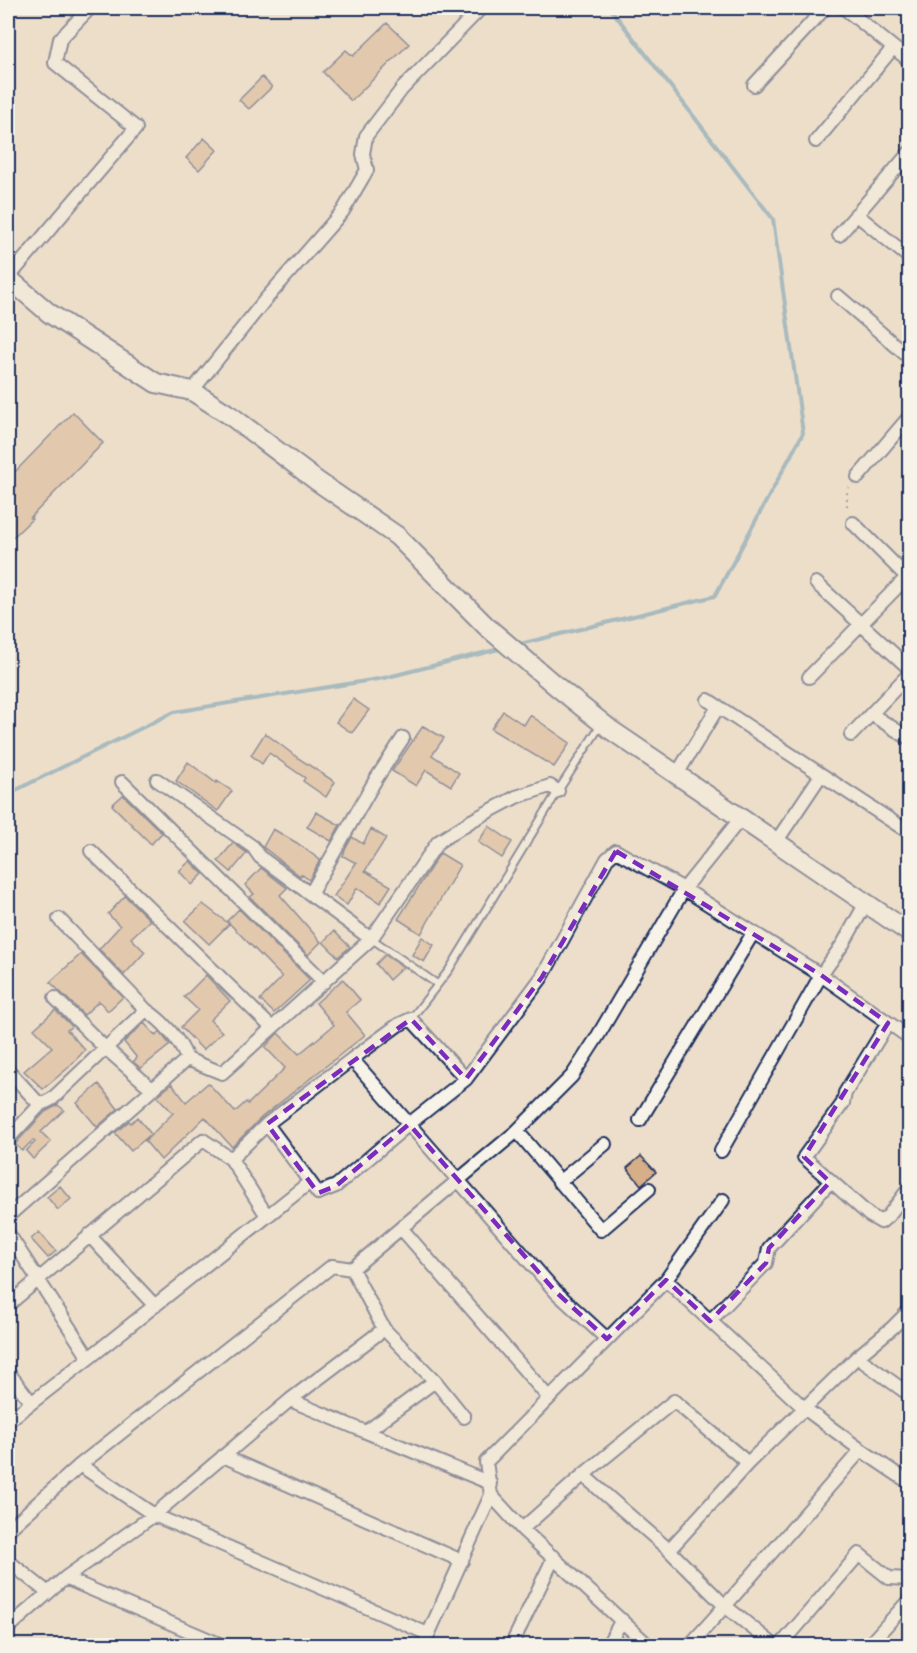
<svg xmlns="http://www.w3.org/2000/svg" width="917" height="1653" font-family="'Comic Neue',sans-serif">
<style>
.lines{fill:none;stroke-linecap:round;stroke-linejoin:round}
.stream{stroke:#598fae;stroke-width:4}
.building{fill:#d6ae87;stroke:#1b2f5e;stroke-width:1.5}
.lane-casing{stroke:#1b2f5e;stroke-width:10}
.street-casing{stroke:#1b2f5e;stroke-width:16}
.secondary-casing{stroke:#1b2f5e;stroke-width:22}
.path{stroke:#1b2f5e;stroke-width:2;stroke-dasharray:1.5 4.5;stroke-linecap:butt}
.lane{stroke:#f7f3e8;stroke-width:6}
.street{stroke:#f7f3e8;stroke-width:12}
.secondary{stroke:#f7f3e8;stroke-width:18}
.marked{fill:none;stroke:#7b2cbf;stroke-width:4.5;stroke-dasharray:12 8;stroke-linejoin:round}
</style>
<rect width="100%" height="100%" fill="#eddecb"/>
<filter id="ink" filterUnits="userSpaceOnUse"><feTurbulence type="fractalNoise" baseFrequency=".0167" numOctaves="2"/><feDisplacementMap in="SourceGraphic" scale="12" xChannelSelector="R" yChannelSelector="G"/><feConvolveMatrix kernelMatrix="1 2 1 2 8 2 1 2 1" color-interpolation-filters="sRGB"/></filter>
<g filter="url(#ink)">
<g class="lines">
<!-- stream -->
<path class="stream" d="M516 645 715 596 803 433 773 219 610 8
M8 794 174 712 384 678 503 648"/>
</g>
<!-- building -->
<path class="building" d="M387 23 409 44 351 101 323 72 346 50 353 56Z
M262 77 272 87 249 109 239 100Z
M204 138 217 150 199 170 186 158Z
M73 412 103 443 30 518 32 519 8 542V479Z
M353 699 369 710 352 733 336 722Z
M503 711 524 725 530 715 570 743 554 767 491 729Z
M423 726 444 738 432 755 459 773 451 786 426 770 416 786 392 771Z
M265 733 298 758 335 782 326 797 303 781 305 778 269 753 262 764 251 755Z
M188 762 216 783 217 781 232 791 218 811 176 781Z
M123 795 162 833 151 844 112 805Z
M316 812 340 825 331 841 307 827Z
M489 826 512 842 502 858 478 842Z
M273 829 297 843 320 860 309 880 301 874 300 876 263 847Z
M371 829 386 838 365 871 391 886 380 903 357 888 347 905 334 896 356 863 343 856 345 850 352 837 363 844Z
M233 843 247 853 231 872 218 861Z
M440 853 460 865 421 934 398 919Z
M190 861 203 874 192 885 179 871Z
M261 868 287 888 280 895 321 942 308 955 250 897 254 894 245 885Z
M125 896 150 920 131 938 145 952 124 975 99 949 120 926 108 914Z
M203 904 229 924 209 944 185 921Z
M239 909 310 980 274 1013 260 1000 282 977 227 921Z
M334 931 350 947 338 957 323 942Z
M422 937 434 945 424 962 412 955Z
M81 954 123 997 108 1011 99 1001 84 1015 50 982Z
M385 955 403 967 389 980 376 964Z
M206 975 230 1001 210 1020 222 1032 203 1050 181 1027 198 1010 184 997Z
M343 979 360 1000 346 1012 365 1035 262 1117 232 1147 205 1117 161 1160 145 1141 173 1113 157 1096 172 1084 186 1102 208 1083 235 1112 246 1102 248 1104 285 1068 265 1047 278 1033 299 1054 334 1025 316 1003Z
M55 1010 72 1026 67 1030 85 1050 68 1068 43 1089 24 1071 52 1047 34 1029Z
M144 1023 156 1036 160 1032 170 1045 141 1068 133 1062 137 1058 124 1042Z
M99 1084 118 1109 97 1127 77 1103Z
M58 1105 64 1110 41 1132 51 1142 33 1159 26 1151 35 1142 33 1140 22 1151 15 1144 45 1112Z
M137 1117 151 1134 131 1151 115 1133 129 1121 131 1123Z
M641 1156 656 1172 641 1185 627 1168Z
M60 1186 71 1199 58 1210 47 1197Z
M39 1232 56 1251 48 1258 31 1239Z"/>
<g class="lines">
<defs>
<path id="lane" d="M372 939 437 984
M411 1019 449 970 558 791 600 726"/>
<path id="street" d="M844 8 910 61
M754 85 825 8
M816 141 893 48
M856 214 910 258
M839 235 910 152
M8 278 136 128 55 63 60 39 90 8
M838 296 910 358
M192 391 265 300 343 211 367 170 363 154 366 136 402 89 481 8
M858 477 910 416
M853 523 910 580
M816 583 910 669
M809 677 910 574
M708 700 910 833
M871 714 910 739
M851 735 910 673
M677 774 718 707
M157 780 253 847 260 857 371 939
M122 782 324 982
M776 842 821 775
M91 851 272 1028
M311 893 376 779 403 738
M59 919 146 1010C163 1021 180 1040 187 1059L222 1073 371 939 438 842 471 821 516 797 550 786 558 791
M55 998 102 1045 152 1089
M888 1023 845 1093 843 1103 804 1157 869 1215 881 1222 889 1215 910 1187
M352 1059 398 1025 411 1019 466 1079
M8 1070 40 1105
M640 1120 753 933
M517 1131 601 1230 649 1189
M8 1139 40 1105 52 1099 146 1010
M721 1151 821 975 843 944 866 903
M231 1159 267 1124
M310 1182 318 1193 336 1186 409 1124 466 1079 542 977 607 859 616 851 684 889 821 975 910 1038
M559 1182 605 1144
M8 1216 187 1059
M401 1228 549 1398
M8 1233 89 1358 310 1182 267 1124 352 1059 556 1292 607 1339
M89 1235 155 1306
M352 1269 517 1131 572 1076 596 1039 684 889 741 818
M666 1280 723 1200
M8 1305 203 1140 231 1159 267 1216
M710 1321 766 1263 769 1248 830 1182
M384 1329 352 1269 332 1266 80 1465 154 1515 428 1634
M857 1357 910 1395
M8 1372 31 1402
M435 1381 464 1417
M290 1400 366 1432
M8 1421 89 1358
M861 1450 910 1483
M223 1456 462 1561
M583 1475 669 1550 725 1606 689 1646
M491 1495 522 1529 649 1646
M522 1529 583 1475 674 1401 748 1463
M8 1530 80 1465
M669 1550 748 1463 857 1357 892 1328 910 1310
M8 1561 47 1592
M8 1628 65 1578
M224 1646 65 1578 154 1515 290 1400 384 1329 435 1381 366 1432 490 1483
M423 1646 491 1495 486 1462 666 1280 804 1408 861 1450 725 1606 775 1646
M511 1646 554 1557
M607 1646 622 1620
M780 1646 859 1554 889 1578 910 1579
M868 1646 910 1599"/>
<path id="secondary" d="M8 278 49 313 156 383 192 391 231 416 317 481 397 536 486 626 556 686 611 730 910 933"/>
</defs>
<!-- lane casing -->
<use href="#lane" class="lane-casing"/>
<!-- street casing -->
<use href="#street" class="street-casing"/>
<!-- secondary casing -->
<use href="#secondary" class="secondary-casing"/>
<!-- path -->
<path class="path" d="M847 506V490L850 486"/>
<!-- lane -->
<use href="#lane" class="lane"/>
<!-- street -->
<use href="#street" class="street"/>
<!-- secondary -->
<use href="#secondary" class="secondary"/>
</g>
</g>
<!-- marked area -->
<path d="M0 0H917V1653H0ZM616 851 821 975 888 1023 804 1157 830 1182 769 1248 766 1263 710 1321 666 1280 607 1339 556 1292 409 1124 336 1186 318 1193 267 1124 411 1019 466 1079 542 977Z" fill="#eddecb" fill-opacity=".55" fill-rule="evenodd"/>
<path class="marked" d="M616 851 821 975 888 1023 804 1157 830 1182 769 1248 766 1263 710 1321 666 1280 607 1339 556 1292 409 1124 336 1186 318 1193 267 1124 411 1019 466 1079 542 977Z"/>
<!-- margin -->
<rect width="917" height="1653" fill="none" stroke="#f7f3e8" stroke-width="30"/>
<rect x="15" y="15" width="887" height="1623" fill="none" stroke="#1b2f5e" stroke-width="2" filter="url(#ink)"/>
</svg>
